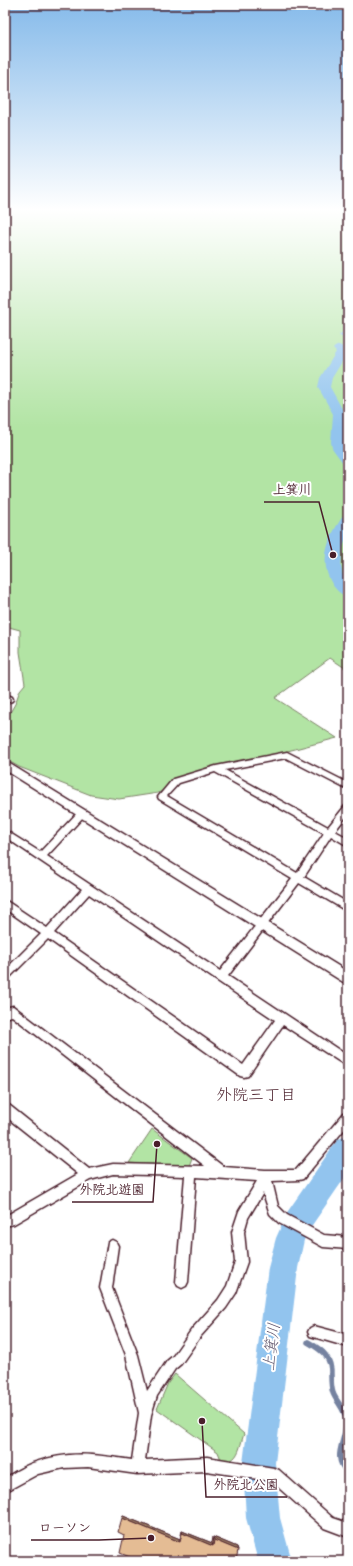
<svg xmlns="http://www.w3.org/2000/svg" width="353" height="1566" font-family="Dekko,'Klee One',sans-serif">
<style>
.green{fill:#b2e4a4;stroke:#7e8268}
.lines{fill:none;stroke-linecap:round;stroke-linejoin:round}
.stream{stroke:#7582a0;stroke-width:5.5}
.river{fill:#92c4ee;fill-rule:evenodd}
.minor-casing{stroke:#4a1f2b;stroke-width:3}
.tertiary-casing{stroke:#4a1f2b;stroke-width:3}
.minor{fill:#fff;fill-rule:evenodd}
.tertiary{fill:#fff;fill-rule:evenodd}
.wall{fill:#c4a27f;stroke:#4a1f2b}
.shaded-wall{fill:#a08468;stroke:#4a1f2b}
.building{fill:#e4bc94;stroke:#4a1f2b}
.labels{text-anchor:middle;dominant-baseline:central;stroke-width:4;stroke-linejoin:round;paint-order:stroke}
.near-neighbourhood-label{font-size:16px;fill:#4a1f2b;stroke:#fff}
.near-water-label{font-size:16px;font-style:italic;fill:#63596f;stroke:#fff}
.leader{fill:none;stroke:#4a1f2b;stroke-width:1.5}
.callout-dot{fill:#4a1f2b;stroke:#fff;stroke-width:1.5}
.callout-label{font-size:13px;text-anchor:middle;font-weight:bold;fill:#4a1f2b;stroke:#fff;stroke-width:4;stroke-linejoin:round;paint-order:stroke}
</style>
<rect width="100%" height="100%" fill="#fff"/>
<filter id="ink" filterUnits="userSpaceOnUse"><feTurbulence type="fractalNoise" baseFrequency=".025" numOctaves="2"/><feDisplacementMap in="SourceGraphic" scale="8" xChannelSelector="R" yChannelSelector="G"/><feConvolveMatrix kernelMatrix="1 2 1 2 8 2 1 2 1" color-interpolation-filters="sRGB"/></filter>
<g filter="url(#ink)">
<!-- green -->
<path class="green" d="M5 208H348V670L330 658 275 698 337 738 200 774 158 793 119 799 91 795 19 767 5 759V721L15 704 20 690 25 684 20 652V630L5 626Z
M152 1129 192 1158 189 1166 129 1163Z
M175 1374 244 1434C239 1448 239 1462 222 1462L218 1452 157 1409 168 1383Z"/>
<g class="lines">
<!-- stream -->
<path class="stream" d="M308 1342C322 1350 332 1357 331 1375 331 1381 331 1387 333 1393 337 1403 346 1410 346 1421 347 1441 330 1456 348 1473"/>
<!-- river -->
<path class="river" d="M348 330V338L341 337 339 335 344 331Z
M339 345 343 347 348 352 332 378 330 387 345 414 344 442 348 452V464L343 463 332 448 331 442 333 414 318 387 320 378 336 352 333 349 335 347Z
M348 515V534L343 547 341 566 343 575 348 582V597C341 595 336 590 332 584 318 561 329 536 343 516Z
M348 1136V1173L308 1231 304 1240 298 1268 275 1463 280 1518 292 1561H258L246 1518 243 1463 268 1268 276 1238 288 1211 338 1139Z"/>
<defs>
<path id="minor" d="M5 694 12 697 13 699 12 701 9 702 5 700Z
M287 752 348 783V790L286 758 225 770 328 827 345 806 348 805V814L335 831 348 838V846L331 836 304 877 348 903V912L299 883 228 976 348 1056V1067L283 1025 248 1076 244 1077 240 1076 48 939 8 979 5 980V970L41 934 5 909V900L47 928 82 889 5 837V830L40 852 79 811H85L86 813 85 815 47 856 220 971 292 879 159 799 158 797 173 779 216 766ZM215 772 324 833 297 873 167 796 179 783ZM89 894 275 1020 243 1065 54 933Z
M13 1006 224 1167 265 1170H296L344 1113 348 1112V1125L303 1179 299 1180 272 1181 278 1206 287 1215 324 1235 348 1237V1249L323 1247 279 1223 270 1214 263 1193 248 1218 244 1232 247 1262 236 1293 226 1308 200 1337 181 1364 175 1369 157 1396 151 1415 145 1460 207 1457 274 1468 279 1470 333 1518 348 1523V1537L324 1528 271 1481 207 1471 137 1474 88 1467 64 1468 38 1474 5 1492V1478C15 1472 25 1465 36 1462 71 1450 96 1455 132 1460L139 1413 126 1355 100 1288 108 1242 112 1240 116 1242 118 1246 112 1288 138 1355 147 1391 167 1361 173 1356 192 1329 218 1300 227 1286 235 1262 232 1232 239 1211 257 1181 196 1177 188 1282 186 1286 182 1288 178 1286 176 1282 185 1176 113 1174 90 1180 14 1224 5 1226V1214H9L78 1174 5 1116V1104L9 1105 89 1169 113 1164 205 1166 12 1016 5 1018V1008Z
M314 1326 348 1335V1347L310 1336 308 1332 310 1328Z"/>
<path id="tertiary" d="M5 761 348 972V985L5 770Z"/>
</defs>
<!-- minor casing -->
<use href="#minor" class="minor-casing"/>
<!-- tertiary casing -->
<use href="#tertiary" class="tertiary-casing"/>
<!-- minor -->
<use href="#minor" class="minor"/>
<!-- tertiary -->
<use href="#tertiary" class="tertiary"/>
</g>
<!-- wall -->
<path class="wall" d="M123 1516 180 1539 182 1531 212 1543 213 1537 237 1547 238 1550 124 1535Z"/>
<!-- shaded-wall -->
<path class="shaded-wall" d="M123 1516 180 1539V1542L122 1518Z
M182 1531 212 1543 213 1546 182 1533Z
M213 1537 237 1547 238 1550 214 1540Z"/>
<!-- building -->
<path class="building" d="M122 1518 180 1542 182 1533 213 1546 214 1540 238 1550 236 1561H139L120 1553 124 1535 118 1532Z"/>
</g>
<!-- sky -->
<linearGradient id="sky" x2="0" y2="1"><stop stop-color="#85baea"/><stop offset="0.49" stop-color="#fff"/><stop offset="1" stop-color="#fff" stop-opacity="0"/></linearGradient>
<rect width="353" height="428" fill="url(#sky)"/>
<g class="labels">
<!-- near-neighbourhood labels -->
<g class="near-neighbourhood-label">
<text x="256" y="1096">外院三丁目</text>
</g>
<!-- near-water labels -->
<g class="near-water-label">
<text transform="translate(273 1347) rotate(-83)">上箕川</text>
</g>
</g>
<!-- callouts -->
<path class="leader" d="M333 555L319 502H264M157 1144L153 1202H72M202 1421L206 1497H287M151 1538L99 1540H31"/>
<g class="callout-dot">
<circle cx="333" cy="555" r="4"/>
<circle cx="157" cy="1144" r="4"/>
<circle cx="202" cy="1421" r="4"/>
<circle cx="151" cy="1538" r="4"/>
</g>
<g class="callout-label">
<text x="292" y="494">上箕川</text>
<text x="112" y="1194">外院北遊園</text>
<text x="246" y="1489">外院北公園</text>
<text x="65" y="1532">ローソン</text>
</g>
<!-- margin -->
<rect width="353" height="1566" fill="none" stroke="#fff" stroke-width="20"/>
<rect x="10" y="10" width="333" height="1546" fill="none" stroke="#4a1f2b" stroke-width="1.5" filter="url(#ink)"/>
</svg>
